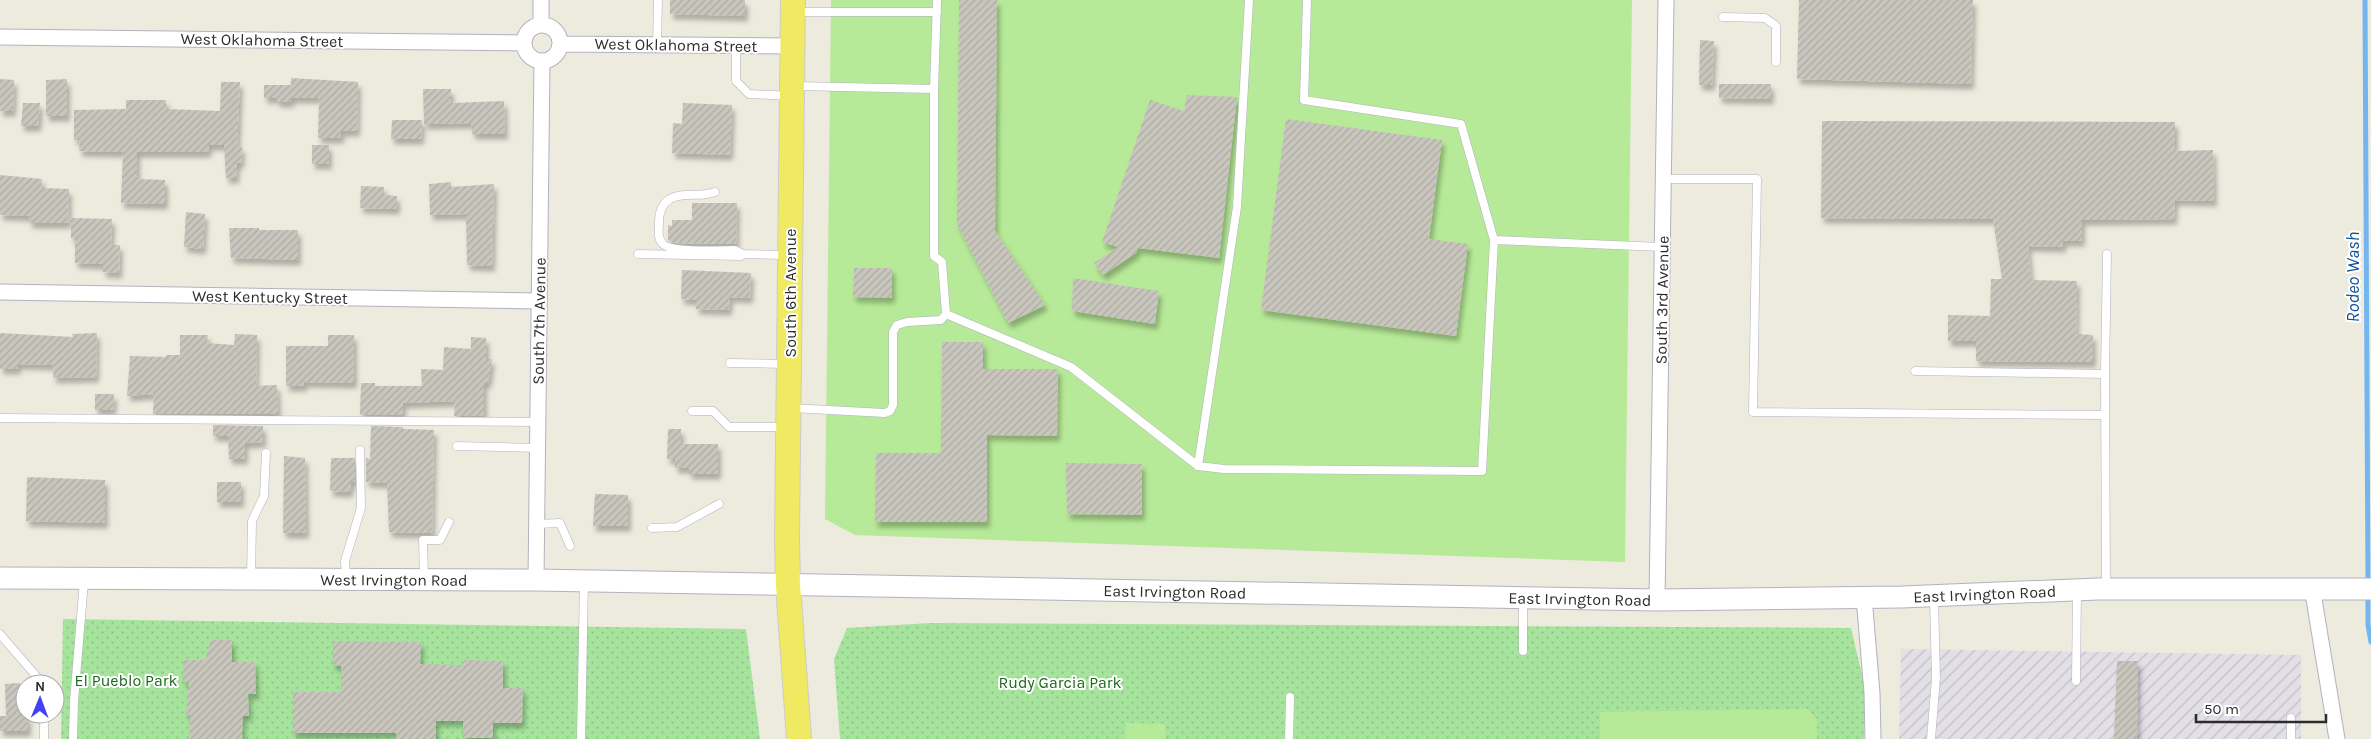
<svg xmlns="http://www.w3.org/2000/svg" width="2371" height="739" font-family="Karla,sans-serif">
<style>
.industrial{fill:url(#industrial-furrows)}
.park{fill:url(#park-dots)}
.pitch{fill:#b7ea98}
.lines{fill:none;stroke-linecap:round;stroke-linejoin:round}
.stream{stroke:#73b5ee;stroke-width:5}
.building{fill:url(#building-hatch);filter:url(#shadow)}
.lane-casing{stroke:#b2b2bf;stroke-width:9}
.street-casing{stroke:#b2b2bf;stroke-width:17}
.secondary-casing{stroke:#b2b2bf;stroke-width:23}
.primary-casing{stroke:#ccc;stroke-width:26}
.lane{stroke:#fff;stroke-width:8}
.street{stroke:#fff;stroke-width:15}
.secondary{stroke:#fff;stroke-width:21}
.primary{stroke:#efea61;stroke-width:24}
.labels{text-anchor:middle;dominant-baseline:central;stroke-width:4;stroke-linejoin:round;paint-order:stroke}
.street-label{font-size:16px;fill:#2c2c2c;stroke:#fff}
.park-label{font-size:16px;fill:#1d691b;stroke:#fff}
.water-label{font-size:18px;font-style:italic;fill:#0f519d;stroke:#fff}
</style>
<defs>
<pattern id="industrial-furrows" width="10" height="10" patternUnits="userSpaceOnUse" patternTransform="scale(1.25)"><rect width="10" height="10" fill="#e2dfe6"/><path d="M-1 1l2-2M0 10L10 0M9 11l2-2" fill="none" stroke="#c2c0c5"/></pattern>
<pattern id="park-dots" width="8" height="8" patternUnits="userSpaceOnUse" patternTransform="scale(1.25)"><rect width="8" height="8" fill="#a6e39c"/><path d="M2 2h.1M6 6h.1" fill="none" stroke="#8fc387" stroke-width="1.8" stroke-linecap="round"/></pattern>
<pattern id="building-hatch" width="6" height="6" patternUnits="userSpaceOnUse" patternTransform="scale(1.25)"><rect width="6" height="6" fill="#c9c6be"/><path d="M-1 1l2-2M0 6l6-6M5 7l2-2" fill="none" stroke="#adaaa3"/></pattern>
<filter id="shadow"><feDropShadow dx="3" dy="5.5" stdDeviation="2.5" flood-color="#0004"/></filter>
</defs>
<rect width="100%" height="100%" fill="#edeade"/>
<!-- industrial -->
<path class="industrial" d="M1901 649 2301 655V739H1899Z"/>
<!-- park -->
<path class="park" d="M63 619 746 629 760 739H61Z
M931 623 1851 628 1864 683V739H840L834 659 847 628Z"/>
<!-- pitch -->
<path class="pitch" d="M831 0H1632L1625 562 855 535 825 519Z
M1808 709 1817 720V739H1600V712Z
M1126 723 1165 724V739H1125Z"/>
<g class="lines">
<!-- stream -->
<path class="stream" d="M2365 0 2368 584
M2368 595V625L2371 642"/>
</g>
<!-- building -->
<path class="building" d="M670 0H745V16L670 14Z
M959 0H997L995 231 1045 305 1008 323 957 224Z
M1799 0H1973L1971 84 1797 79Z
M1700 40 1714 41 1712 85H1699Z
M291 78 358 82 357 131H341V138H318L319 98H291V102H277V98H264V85H291Z
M0 79 14 80 13 111H0Z
M67 79V116H46V80Z
M221 82H240L237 147H242L241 163H237L236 178H226L224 145H209L208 152H137V179L165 180V204L121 203 123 152 79 151 80 140H74V110L126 109V100H166V109L220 111Z
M1719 84H1771V99L1719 98Z
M423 89H451V103L504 101 505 134H472L471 123 424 124Z
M1187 95 1237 97 1219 258 1138 248 1136 253 1103 275 1094 263 1118 247 1102 242 1150 100 1184 111Z
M23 103H40L38 126H21Z
M683 103 732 105 730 155 672 153 673 123 682 124Z
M1286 119 1442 140 1429 239 1468 244 1456 336 1261 310Z
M392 120H422L421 139H391Z
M1822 121 2175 122V151L2213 150 2214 201 2175 200 2174 219 2082 220V241H2063V247L2028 246 2031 280 2077 281 2076 334 2093 335V362L1976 361V341H1948V315L1990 316 1991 279H2002L1993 219 1821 218Z
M312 145H329V164H312Z
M0 175 42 179 41 188 69 189 68 223H29L30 216 0 215Z
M451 182V187L494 184 492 266 467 265 466 214 430 215 429 184Z
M361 186 384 187V195L397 196V209L360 208Z
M692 203H737L736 244 674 243 668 240V225L672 226V220H692Z
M186 212 205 214 203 249 184 247Z
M71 218 112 219 111 245H120L119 273 103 272V264L75 263V238H71Z
M229 228H259V230H298V260L231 258Z
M854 268H892V298L853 297Z
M682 270 751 273 750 298 730 297 729 310 696 309V300L681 299Z
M1073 278 1159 291 1155 324 1072 311Z
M0 333 73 337 72 334 97 333 96 377 53 378 54 365 18 364V369H0Z
M235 334 257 335 256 386 277 385 278 414H153L154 394 127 396 130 356 166 357V355H180V335H208L207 343 234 345Z
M328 335H354V383L304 382V386H286V346H328Z
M471 337 486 338V359H492L488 383H484V416H454L455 401 403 403V415H360L361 383H375V386H422L421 369 443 370 444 347 471 349Z
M942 342H983V369H1058L1057 436 987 435V522H875L876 453H941Z
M95 394H114L113 410H95Z
M213 425 263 426V442L245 443V459H229L228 436H213Z
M371 426 403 427V429L434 430 432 533 389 532 387 483 366 482V458L370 459Z
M668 429H681V444H718V474H689V468H675V459H667Z
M284 456 305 458 306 533H283Z
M331 458H355V482H351L350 492 330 491Z
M1066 463 1142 464V515L1067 514Z
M27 477 105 480V523L26 521Z
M217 482H241V502H217Z
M595 494 628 495V526H593Z
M211 640H232V662H255L256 694H248L249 716H243L242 739H190V715H186L189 682 183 681 184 660H205Z
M333 641 421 642 420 664 464 665V660L503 661V688H523L522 723H493V738H463V721H436V739H396V733H293V692H341V666L333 665Z
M2117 661H2138L2137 739H2114Z
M20 683 21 716H28V731H0V716H6L5 684Z"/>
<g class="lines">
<defs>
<path id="lane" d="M1249 0 1237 207 1198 466 1224 469 1482 471 1494 240 1662 247
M1307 0 1304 100 1461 124 1494 240
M794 12H937
M1723 17 1765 18 1776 26V62
M657 45 658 0
M736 46V81L749 94 791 96
M795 86 934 89 937 0
M1663 179H1757L1753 412 2105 415
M715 192C701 198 684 191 670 199 662 204 659 212 659 222 659 230 657 238 663 244 672 253 721 250 735 250L743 254
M638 254 741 256 743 254 787 255
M946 314 1071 367 1198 466
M730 363 786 364
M1915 371 2105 374 2106 587
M2105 374 2107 254
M791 408 885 413 890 411 893 405V332L897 325 907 322 941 320 946 314 942 262 934 256V89
M692 411H713L729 427H785
M0 418 538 422
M457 446 538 448
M537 524 560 523 570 546
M652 528 677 527 719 504
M251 578 252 521 264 496 266 453
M346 578 345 561 361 508 360 450
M424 578 423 540H440L449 522
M1523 599V651
M0 634 43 684
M2076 681 2077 591
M2291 718V739
M44 739V714
M73 739 74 701 84 581
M581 739 584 582
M1289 739 1290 697
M1931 739 1936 678 1934 598"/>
<path id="street" d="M541 24V0
M524 43a18 18 0 1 1 36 0a18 18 0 1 1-36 0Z
M0 37 524 43
M561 44 792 46
M0 292 539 301
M536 580 542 61
M2312 587 2337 739
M1864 597 1872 693 1873 739
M1657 600 1666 0"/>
<g id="secondary">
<path id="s1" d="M0 578 536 580 1657 600 1902 597 2098 589H2371"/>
</g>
<path id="primary" d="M793 0 787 539 788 585 799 739"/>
</defs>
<!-- lane casing -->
<use href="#lane" class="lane-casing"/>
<!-- street casing -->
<use href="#street" class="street-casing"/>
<!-- secondary casing -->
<use href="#secondary" class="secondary-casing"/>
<!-- primary casing -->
<use href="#primary" class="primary-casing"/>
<!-- lane -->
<use href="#lane" class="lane"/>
<!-- street -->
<use href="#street" class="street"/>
<!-- secondary -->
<use href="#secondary" class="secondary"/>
<!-- primary -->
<use href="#primary" class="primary"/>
</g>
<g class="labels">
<!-- street labels -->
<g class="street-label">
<text transform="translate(262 40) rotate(1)">West Oklahoma Street</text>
<text transform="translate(676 45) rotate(1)">West Oklahoma Street</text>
<text transform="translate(790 293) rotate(-90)">South 6th Avenue</text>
<text transform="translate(270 297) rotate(1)">West Kentucky Street</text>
<text transform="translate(1662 300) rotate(-89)">South 3rd Avenue</text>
<text transform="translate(539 321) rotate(-89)">South 7th Avenue</text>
<text stroke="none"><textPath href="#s1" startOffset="394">West Irvington Road</textPath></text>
<text stroke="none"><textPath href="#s1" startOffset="1175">East Irvington Road</textPath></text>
<text stroke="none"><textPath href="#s1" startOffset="1985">East Irvington Road</textPath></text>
<text stroke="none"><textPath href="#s1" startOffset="1580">East Irvington Road</textPath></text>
</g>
<!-- park labels -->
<g class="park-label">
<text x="126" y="680">El Pueblo Park</text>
<text x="1060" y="682">Rudy Garcia Park</text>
</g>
<!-- water labels -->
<g class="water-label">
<text transform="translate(2353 277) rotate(-90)">Rodeo Wash</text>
</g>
</g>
<!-- north arrow -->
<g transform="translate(40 699) rotate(1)"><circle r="24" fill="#ffffff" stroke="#ababab"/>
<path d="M0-4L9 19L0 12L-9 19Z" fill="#4241f8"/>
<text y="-8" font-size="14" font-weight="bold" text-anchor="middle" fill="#2c2c2c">N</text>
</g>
<!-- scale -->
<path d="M2196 714v8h130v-8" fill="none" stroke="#2c2c2c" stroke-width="2.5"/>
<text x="2204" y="714" font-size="15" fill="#2c2c2c" stroke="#ffffff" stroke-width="4" paint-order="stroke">50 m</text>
</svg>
